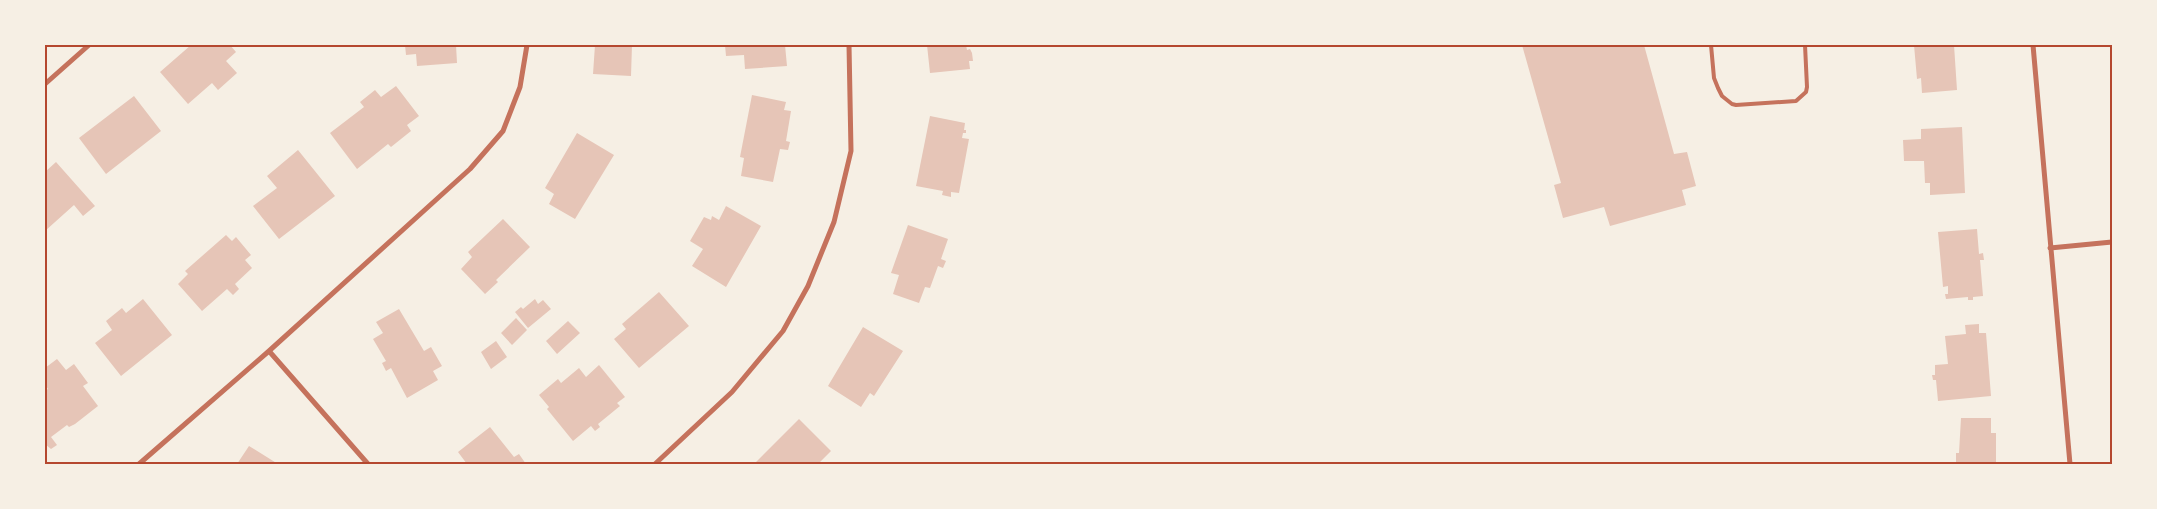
<svg xmlns="http://www.w3.org/2000/svg" width="2157" height="509" font-family="Figtree,sans-serif">
<style>
.building{fill:#e6c5b7}
.lines{fill:none;stroke-linecap:round;stroke-linejoin:round}
.service{stroke:#c5725c;stroke-width:4}
.minor{stroke:#c5725c;stroke-width:5}
.neatline{fill:none;stroke:#b5482f;stroke-width:2}
</style>
<rect width="100%" height="100%" fill="#f6efe4"/>
<!-- building -->
<path class="building" d="M191 45H230L236 52 226 61 237 73 218 90 212 83 188 104 160 72Z
M405 45H456L457 63 417 66 416 54 406 55Z
M595 45H632L631 76 593 74Z
M725 45H785L787 66 745 69 744 55 726 56Z
M927 45H966L967 50 970 49 972 53 973 61H969L970 69 930 73Z
M1522 45H1644L1674 154 1687 152 1696 186 1682 190 1686 205 1610 226 1604 207 1563 218 1554 185 1561 183Z
M1914 45H1954L1957 90 1922 93 1921 78 1917 79Z
M396 86 419 116 407 125 411 131 391 147 388 144 357 169 330 133 364 107 360 102 375 90 381 97Z
M752 95 786 102 784 110 791 111 786 141 790 142 788 150 780 149 773 182 741 176 744 158 740 157Z
M134 96 161 131 106 174 79 138Z
M930 116 965 123 964 130H966V133H963L962 138 969 139 959 193 951 192V197L942 195 943 191 916 186Z
M1962 127 1965 193 1930 195V183H1925L1924 161H1904L1903 140 1921 139V129Z
M577 133 614 155 575 219 549 204 554 194 545 188Z
M298 150 335 196 279 239 253 206 277 188 267 176Z
M56 162 95 206 83 216 74 205 45 231V172Z
M726 206 761 226 726 287 692 266 703 249 690 241 704 217 711 220 712 216 719 220Z
M503 219 530 247 496 280 498 282 485 294 461 269 472 257 468 252Z
M908 225 948 239 941 259 946 261 943 268 938 266 930 288 925 287 919 303 893 294 899 275 891 273Z
M1977 229 1979 254 1983 253 1984 260H1980L1983 296 1973 297V300H1968V297L1946 299 1945 294H1948V286L1943 287 1938 232Z
M226 235 232 241 236 237 251 255 245 260 252 268 235 284 239 289 233 295 227 289 202 311 178 284 188 274 185 271Z
M659 292 689 326 639 368 614 339 626 329 622 324Z
M143 299 172 335 121 376 95 343 112 330 106 321 122 308 126 313Z
M535 299 538 304 543 300 551 309 528 328 515 312 521 307 523 309Z
M399 309 424 351 431 347 442 366 433 371 438 380 407 398 391 368 386 371 382 363 386 361 373 339 383 333 376 322Z
M516 318 527 330 512 345 501 333Z
M568 321 580 333 557 354 546 341Z
M1979 324V333H1986L1991 396 1938 401 1936 380H1933L1932 375H1935V365L1948 364 1945 336 1966 334 1965 325Z
M863 327 903 351 874 396 870 393 861 407 828 386Z
M496 341 507 357 491 369 481 352Z
M57 359 66 370 74 364 88 383 83 386 98 406 75 424 69 427 67 425 51 437 57 445 51 449 45 444V391L48 389 45 384V368Z
M599 365 625 397 617 403 620 406 598 424 600 427 595 431 591 426 573 441 547 409 549 407 539 395 558 379 561 383 579 368 586 377Z
M1961 418H1991V433H1996V464H1956V453H1959Z
M799 419 831 451 818 464H754Z
M490 427 514 457 519 454 526 464H467L458 452Z
M249 446 278 464H237Z"/>
<g class="lines">
<!-- service -->
<path class="service" d="M1711 45 1714 78 1718 88 1722 96 1732 104 1736 105 1796 101 1806 92 1807 87 1805 45"/>
<!-- minor -->
<path class="minor" d="M2033 45 2070 464
M45 84 89 45
M2050 248 2112 242
M269 351 368 464
M139 464 269 351 470 169 503 131 520 87 527 45
M655 464 732 392 783 331 808 286 834 222 851 151 849 45"/>
</g>
<!-- border -->
<rect width="2157" height="509" fill="none" stroke="#f6efe4" stroke-width="92"/>
<rect x="46" y="46" width="2065" height="417" class="neatline"/>
</svg>
